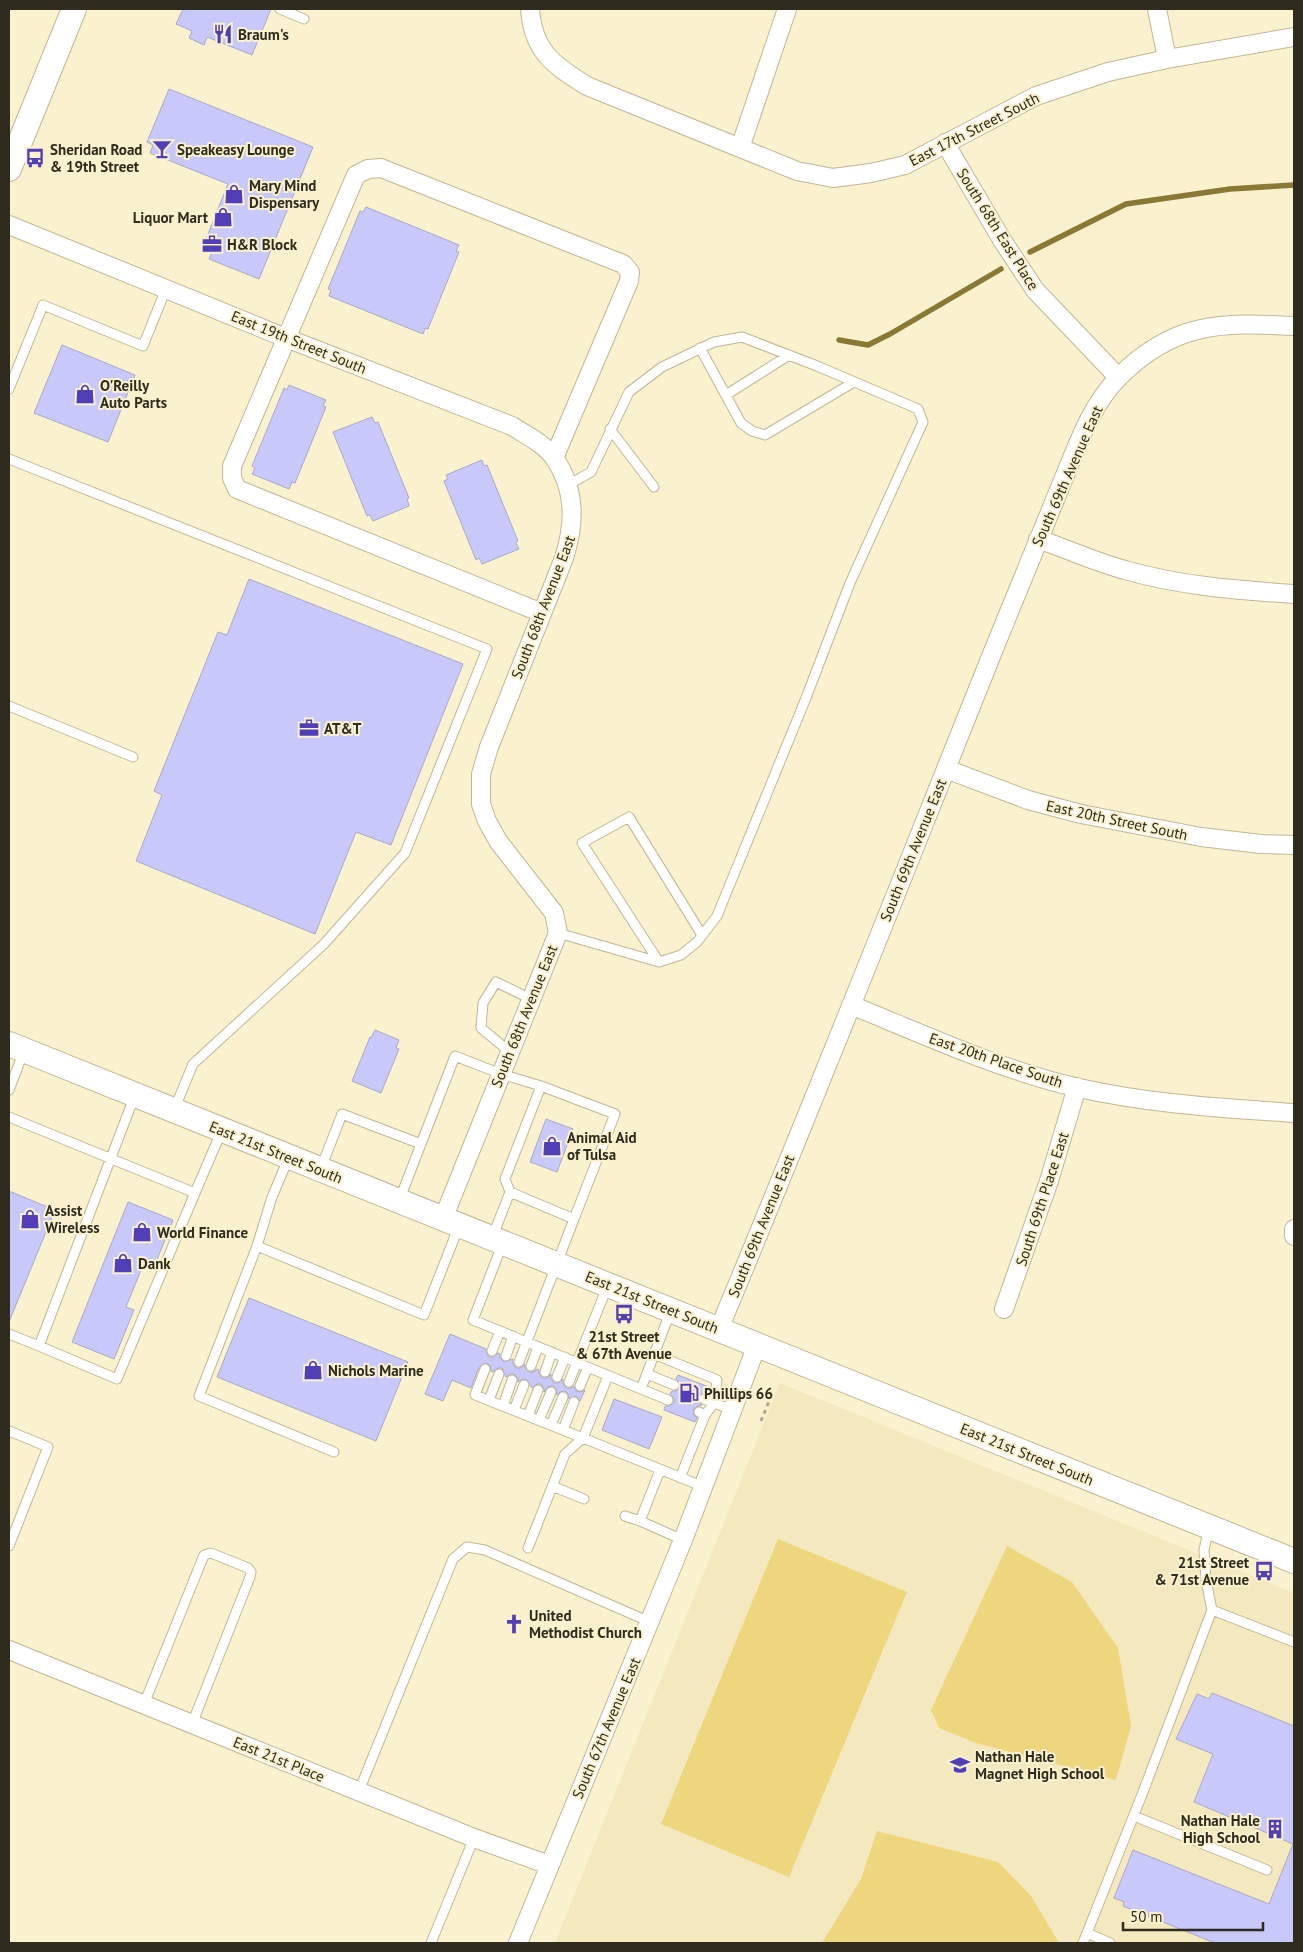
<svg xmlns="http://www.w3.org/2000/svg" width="1303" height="1952" font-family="'PT Sans',sans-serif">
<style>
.built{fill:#f3e8be}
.green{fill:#eed67e}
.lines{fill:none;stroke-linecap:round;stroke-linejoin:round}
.stream{stroke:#8a7934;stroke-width:5.5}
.building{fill:#c8c9fa;stroke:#a8a8c8}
.service-casing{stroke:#c0b796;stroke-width:11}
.minor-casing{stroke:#c0b796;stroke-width:20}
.secondary-casing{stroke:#c0b796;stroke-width:26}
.path{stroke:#afa88e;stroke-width:3;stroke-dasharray:4 4;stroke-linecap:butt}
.service{stroke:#fff;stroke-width:9}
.minor{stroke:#fff;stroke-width:18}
.secondary{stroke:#fff;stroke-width:24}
.labels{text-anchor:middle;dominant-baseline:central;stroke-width:4;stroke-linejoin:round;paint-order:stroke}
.poi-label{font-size:15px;font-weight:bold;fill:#2f2b1e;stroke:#faf1cf;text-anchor:start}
.street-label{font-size:15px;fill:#2f2b1e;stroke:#faf1cf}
</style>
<rect width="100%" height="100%" fill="#faf1cf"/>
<!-- built -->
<path class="built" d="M780 1383 1294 1593V1943H555Z"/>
<!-- green -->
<path class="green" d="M778 1539 907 1592 789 1877 661 1824Z
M1007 1546 1072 1582 1118 1648 1131 1726 1116 1780 976 1743 939 1728 931 1710Z
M877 1831 998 1862 1031 1896 1059 1943H822L861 1879Z"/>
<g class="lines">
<!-- stream -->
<path class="stream" d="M1030 252 1126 204 1230 189 1294 185
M839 340 868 345 890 334 1001 269"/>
</g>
<!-- building -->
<path class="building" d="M183 9H271L252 55 207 37 204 45 189 38 192 31 176 24Z
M169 89 313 147 259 279 209 259 212 252 202 249 228 184 150 153 153 145 147 142Z
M366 207 459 245 456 251 459 252 428 329 425 328 423 334 329 296 331 290 328 289 360 211 363 212Z
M62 345 135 375 108 442 34 413Z
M289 385 326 400 323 406 326 407 295 483 292 482 289 489 252 474 255 468 252 466 284 388 287 390Z
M372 417 375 423 378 422 409 498 407 499 409 506 373 521 370 515 367 516 333 432Z
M482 460 484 466 487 465 518 541 516 543 519 549 482 564 479 558 476 560 444 481 448 479 446 475Z
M249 579 463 664 391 845 356 832 315 934 136 861 162 795 154 791 218 632 227 635Z
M375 1030 399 1040 396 1048 399 1049 381 1093 352 1081 370 1037 371 1038Z
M546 1119 573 1129 557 1172 530 1162Z
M9 1191 55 1210 9 1322Z
M128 1202 173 1220 156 1262 146 1258 126 1307 134 1310 114 1359 72 1342Z
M249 1298 408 1362 376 1441 217 1377Z
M450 1334 486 1349V1352L489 1357H493L498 1353 500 1354V1358L504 1362 513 1359V1363L516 1368H520L525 1364V1368L528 1372H533L537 1369 539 1370V1374L542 1378H547L551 1374V1378L554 1383H558L563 1379V1383L566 1388H570L574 1386 575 1390 580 1392 585 1390 580 1401 576 1396 569 1399 568 1394 565 1391 560 1392 557 1395 556 1389 553 1386 548 1387 544 1392V1389L541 1384H537L532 1388 526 1379 521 1380 518 1382V1378L514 1374H510L506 1377 502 1368H498L493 1372 491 1371 490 1365 485 1363 479 1367 471 1388 452 1380 443 1401 425 1394Z
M678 1375 709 1387 707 1393H703L698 1396V1400L702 1405 696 1407 693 1410 694 1415 697 1418 695 1422 664 1410 665 1406H669L674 1403V1399L670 1394 672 1391H675L680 1388V1384L676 1379Z
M614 1399 662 1417 649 1449 602 1430Z
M1212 1693 1294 1726V1943H1215L1123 1906 1124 1902 1114 1898 1133 1850 1269 1904 1293 1844 1194 1802 1213 1754 1176 1739 1197 1694 1209 1699Z"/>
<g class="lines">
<defs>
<path id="service" d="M280 9 304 19
M700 348 741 423 752 431 765 435 854 382
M9 389 43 305 143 346 166 289
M726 395 789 355
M610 429 654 487
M9 459 487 649 405 853 324 944 193 1064 174 1110
M9 706 133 757
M558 933 659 962 681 955 697 942 717 916 806 698 850 583 923 422 918 409 817 366 742 337 714 342 662 367 629 392 591 472 568 485
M659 962 582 843 629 817 702 935
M510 1052 481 1028 483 1003 496 982 531 999
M541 1086 615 1114 574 1219
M9 1090 24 1051
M9 1117 195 1193 222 1130
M421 1144 455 1056 501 1074 541 1086 505 1179 510 1192 574 1219 519 1362
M289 1157 272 1197 257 1246 424 1315 459 1226
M321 1168 342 1114 421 1144 399 1201
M492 1238 510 1192
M502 1245 473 1320 641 1389 671 1310
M257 1246 199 1396 334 1452
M9 1334 39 1346 135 1095
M39 1346 117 1379 195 1193
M492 1351 500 1331
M654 1354 717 1380 714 1403 733 1410
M506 1356 513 1336
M531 1366 538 1347
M485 1369 475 1395 583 1438 608 1376
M545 1372 552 1352
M647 1374 674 1385
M557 1377 565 1357
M569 1382 608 1285
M580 1386 588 1367
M641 1389 668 1400
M489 1400 499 1374
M503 1406 512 1380
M514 1410 524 1385
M699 1412 705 1415 714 1403 704 1399
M528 1416 538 1390
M539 1420 551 1392
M551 1425 563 1397
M563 1430 574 1402
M9 1431 48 1447 9 1546
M660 1470 640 1521 683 1540
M680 1478 705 1415
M552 1486 584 1499
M625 1516 640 1521
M528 1548 565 1454 583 1438 704 1487
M1212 1610 1294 1642
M144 1704 204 1555 211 1553 248 1568 251 1572 250 1577 192 1724
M359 1791 453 1559 467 1547 485 1550 650 1622
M1134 1816 1267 1870
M1087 1933 1110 1943
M431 1943 474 1838
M1083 1943 1143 1792 1212 1610 1206 1581 1204 1550 1209 1527"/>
<path id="minor" d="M530 9C533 51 553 65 587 86L797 171 833 178 871 173 905 165 1036 96 1108 72 1167 59 1294 37
M1157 9 1167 59
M945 143 1002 240 1035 290 1118 377
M740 148 787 9
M9 225 286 338 512 426C526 435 545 444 555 459 576 491 575 523 564 558L489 747 481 774V804L487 821 498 841 554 913 558 933 443 1219
M1038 539C1067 549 1095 562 1125 570 1180 586 1237 590 1294 594
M542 613 237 489 232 478V466L356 175 368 169 381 168 623 264 630 272 629 281 554 458
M946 769 1028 800 1081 814 1201 837 1261 844 1294 845
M851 1005C925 1035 1000 1070 1079 1088 1150 1104 1222 1108 1294 1113
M1294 1236V1229
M1004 1309 1049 1181 1077 1087
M719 1329C814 1102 904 873 996 644 1018 591 1039 538 1061 485 1077 447 1090 406 1119 377 1173 322 1222 322 1294 326
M9 1650 474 1838 549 1865
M518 1943 683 1540 757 1345"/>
<path id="secondary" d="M9 169 74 9
M9 1044 1294 1561"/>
</defs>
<!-- service casing -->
<use href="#service" class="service-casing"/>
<!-- minor casing -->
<use href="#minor" class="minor-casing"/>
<!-- secondary casing -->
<use href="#secondary" class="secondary-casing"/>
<!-- path -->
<path class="path" d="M761 1421 770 1399"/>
<!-- service -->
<use href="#service" class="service"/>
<!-- minor -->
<use href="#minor" class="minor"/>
<!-- secondary -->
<use href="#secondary" class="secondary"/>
</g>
<!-- icons -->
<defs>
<symbol id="restaurant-bare" viewBox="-9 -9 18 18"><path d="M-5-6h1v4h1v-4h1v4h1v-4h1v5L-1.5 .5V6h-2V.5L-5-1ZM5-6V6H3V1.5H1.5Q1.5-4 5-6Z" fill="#523eb6" stroke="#faf1cf" stroke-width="2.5" paint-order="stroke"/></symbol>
<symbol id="bar-bare" viewBox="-9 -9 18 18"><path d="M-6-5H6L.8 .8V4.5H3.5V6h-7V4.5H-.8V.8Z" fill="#523eb6" stroke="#faf1cf" stroke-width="2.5" paint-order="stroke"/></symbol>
<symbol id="bus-bare" viewBox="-9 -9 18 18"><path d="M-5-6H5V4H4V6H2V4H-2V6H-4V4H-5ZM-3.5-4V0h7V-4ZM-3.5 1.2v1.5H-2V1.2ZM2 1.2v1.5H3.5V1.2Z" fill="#523eb6" stroke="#faf1cf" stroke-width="2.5" paint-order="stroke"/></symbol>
<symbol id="shop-bare" viewBox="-9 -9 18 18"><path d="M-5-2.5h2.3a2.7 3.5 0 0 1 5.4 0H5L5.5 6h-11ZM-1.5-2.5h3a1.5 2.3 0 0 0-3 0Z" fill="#523eb6" stroke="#faf1cf" stroke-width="2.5" paint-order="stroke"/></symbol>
<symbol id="office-bare" viewBox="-9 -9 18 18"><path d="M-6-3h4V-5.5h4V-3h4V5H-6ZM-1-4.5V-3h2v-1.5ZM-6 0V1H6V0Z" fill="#523eb6" stroke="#faf1cf" stroke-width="2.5" paint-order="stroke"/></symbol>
<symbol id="fuel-bare" viewBox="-9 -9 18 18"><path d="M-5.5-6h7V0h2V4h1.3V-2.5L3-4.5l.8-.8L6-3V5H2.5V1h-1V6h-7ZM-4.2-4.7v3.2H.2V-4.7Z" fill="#523eb6" stroke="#faf1cf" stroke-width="2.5" paint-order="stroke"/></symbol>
<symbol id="church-bare" viewBox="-9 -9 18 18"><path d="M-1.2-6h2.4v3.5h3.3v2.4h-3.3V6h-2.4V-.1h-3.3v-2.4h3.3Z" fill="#523eb6" stroke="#faf1cf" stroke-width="2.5" paint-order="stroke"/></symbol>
<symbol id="school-bare" viewBox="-9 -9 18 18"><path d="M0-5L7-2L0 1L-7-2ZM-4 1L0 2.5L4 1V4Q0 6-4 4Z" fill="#523eb6" stroke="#faf1cf" stroke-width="2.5" paint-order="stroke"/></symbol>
<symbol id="building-bare" viewBox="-9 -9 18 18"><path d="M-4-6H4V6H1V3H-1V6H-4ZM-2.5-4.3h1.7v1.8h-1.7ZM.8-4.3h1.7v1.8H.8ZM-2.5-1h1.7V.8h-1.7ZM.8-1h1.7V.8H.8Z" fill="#523eb6" stroke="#faf1cf" stroke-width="2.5" paint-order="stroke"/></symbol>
</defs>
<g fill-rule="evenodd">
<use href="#restaurant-bare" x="209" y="20" width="28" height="28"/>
<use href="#bar-bare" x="148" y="135" width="28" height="28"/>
<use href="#bus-bare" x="21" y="144" width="28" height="28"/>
<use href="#shop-bare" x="220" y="180" width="28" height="28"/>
<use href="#shop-bare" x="209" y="203" width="28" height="28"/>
<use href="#office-bare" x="198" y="230" width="28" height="28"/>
<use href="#shop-bare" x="71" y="380" width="28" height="28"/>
<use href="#office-bare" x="295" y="714" width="28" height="28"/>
<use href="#shop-bare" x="538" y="1132" width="28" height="28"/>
<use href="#shop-bare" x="16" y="1205" width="28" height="28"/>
<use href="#shop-bare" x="128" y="1218" width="28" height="28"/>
<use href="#shop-bare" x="109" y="1249" width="28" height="28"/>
<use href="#bus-bare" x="610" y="1300" width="28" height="28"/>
<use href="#shop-bare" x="299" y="1356" width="28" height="28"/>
<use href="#fuel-bare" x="675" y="1379" width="28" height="28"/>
<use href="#bus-bare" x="1250" y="1557" width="28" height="28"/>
<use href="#church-bare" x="500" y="1610" width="28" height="28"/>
<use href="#school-bare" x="946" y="1751" width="28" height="28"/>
<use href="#building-bare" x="1261" y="1815" width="28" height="28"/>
</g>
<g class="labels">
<!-- poi labels -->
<g class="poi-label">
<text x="238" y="34">Braum's</text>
<text x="50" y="149">Sheridan Road<tspan x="50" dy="17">&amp; 19th Street</tspan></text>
<text x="177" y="149">Speakeasy Lounge</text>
<text x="249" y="185">Mary Mind<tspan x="249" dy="17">Dispensary</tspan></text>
<text x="208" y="217" text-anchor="end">Liquor Mart</text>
<text x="227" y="244">H&amp;R Block</text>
<text x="100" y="385">O'Reilly<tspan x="100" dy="17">Auto Parts</tspan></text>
<text x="324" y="728">AT&amp;T</text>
<text x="567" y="1137">Animal Aid<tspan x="567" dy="17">of Tulsa</tspan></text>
<text x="45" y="1210">Assist<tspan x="45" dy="17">Wireless</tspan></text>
<text x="157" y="1232">World Finance</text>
<text x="138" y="1263">Dank</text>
<text x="624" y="1336" text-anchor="middle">21st Street<tspan x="624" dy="17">&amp; 67th Avenue</tspan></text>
<text x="328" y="1370">Nichols Marine</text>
<text x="704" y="1393">Phillips 66</text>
<text x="1249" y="1562" text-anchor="end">21st Street<tspan x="1249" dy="17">&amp; 71st Avenue</tspan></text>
<text x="529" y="1615">United<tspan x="529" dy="17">Methodist Church</tspan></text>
<text x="975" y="1756">Nathan Hale<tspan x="975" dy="17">Magnet High School</tspan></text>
<text x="1260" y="1820" text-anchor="end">Nathan Hale<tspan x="1260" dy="17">High School</tspan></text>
</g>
<!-- street labels -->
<g class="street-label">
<text transform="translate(974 129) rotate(-27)">East 17th Street South</text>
<text transform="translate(998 229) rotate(58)">South 68th East Place</text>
<text transform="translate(299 342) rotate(22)">East 19th Street South</text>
<text transform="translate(1067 476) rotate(-66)">South 69th Avenue East</text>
<text transform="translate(543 607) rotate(-69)">South 68th Avenue East</text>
<text transform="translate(1117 820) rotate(12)">East 20th Street South</text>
<text transform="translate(913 850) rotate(-68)">South 69th Avenue East</text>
<text transform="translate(524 1016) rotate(-68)">South 68th Avenue East</text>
<text transform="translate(996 1060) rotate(19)">East 20th Place South</text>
<text transform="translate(276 1152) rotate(22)">East 21st Street South</text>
<text transform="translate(1042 1199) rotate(-72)">South 69th Place East</text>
<text transform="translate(761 1226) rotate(-68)">South 69th Avenue East</text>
<text transform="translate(652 1302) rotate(22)">East 21st Street South</text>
<text transform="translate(1027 1454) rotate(22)">East 21st Street South</text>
<text transform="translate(606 1728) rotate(-67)">South 67th Avenue East</text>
<text transform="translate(279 1759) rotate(22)">East 21st Place</text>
</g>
</g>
<!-- border -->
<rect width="1303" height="1952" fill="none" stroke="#2f2b1e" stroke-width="20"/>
<!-- scale -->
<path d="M1123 1922v8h140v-8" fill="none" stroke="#2f2b1e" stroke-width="2.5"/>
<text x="1130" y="1922" font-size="15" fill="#2f2b1e" stroke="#faf1cf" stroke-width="4" paint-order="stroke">50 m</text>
</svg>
